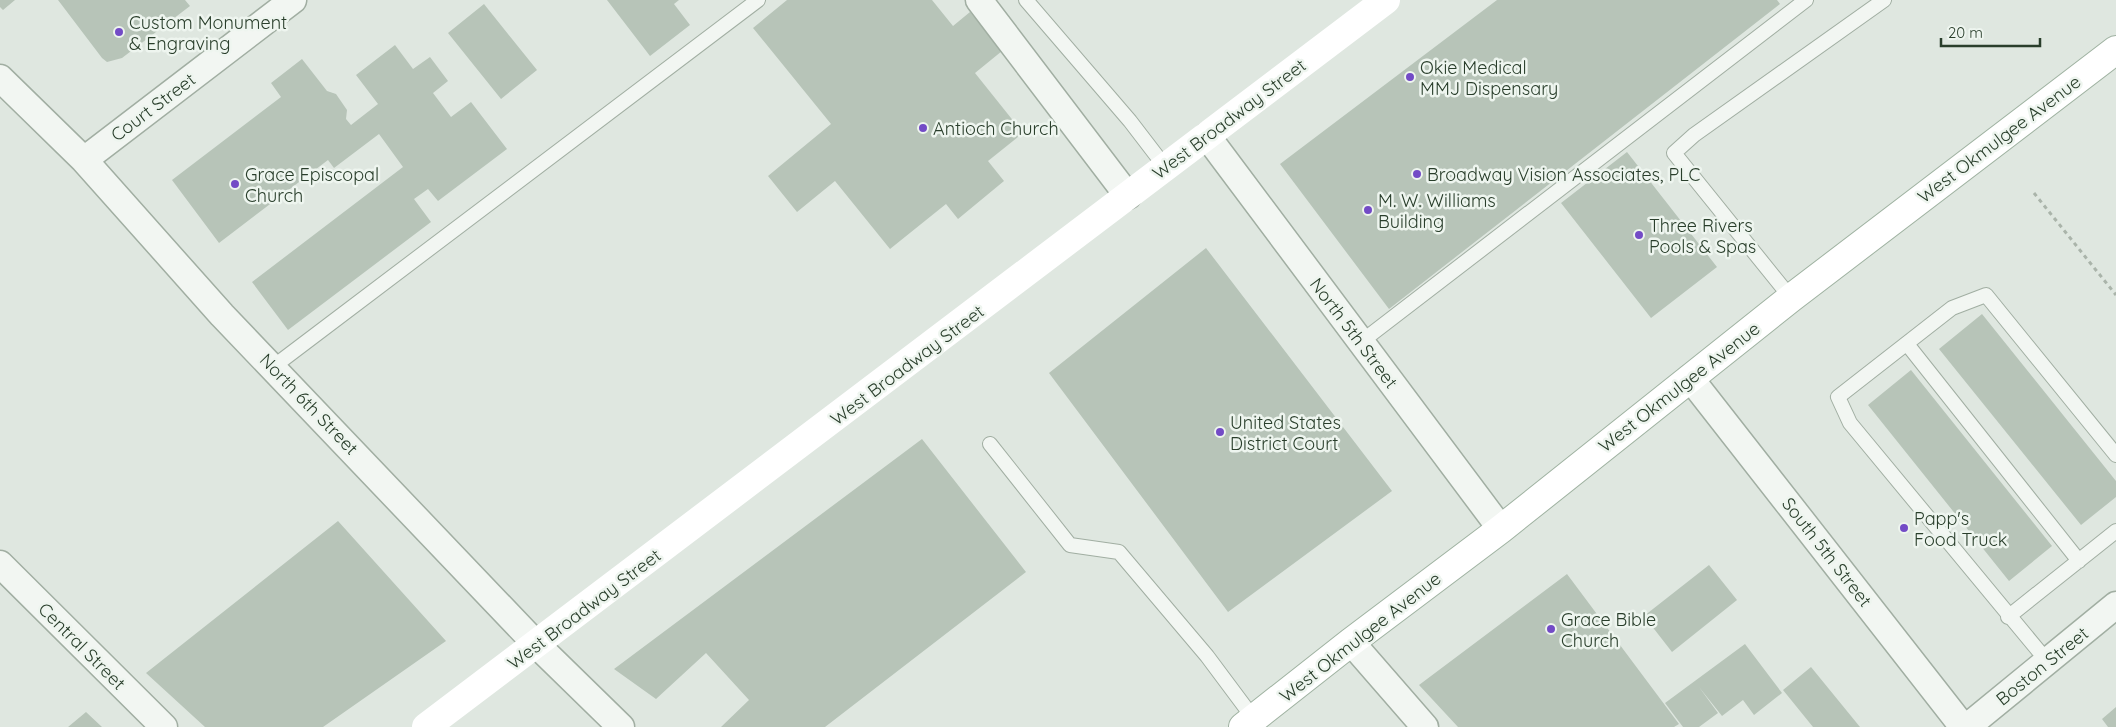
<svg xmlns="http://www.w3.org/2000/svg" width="2116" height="727" font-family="Quicksand,sans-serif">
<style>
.building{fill:#b7c4b8}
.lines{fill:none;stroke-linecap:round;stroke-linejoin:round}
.lane-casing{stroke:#a1aea2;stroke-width:16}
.street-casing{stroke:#a1aea2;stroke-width:29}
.primary-casing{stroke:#9fb2a1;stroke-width:30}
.path{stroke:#aab4aa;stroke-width:3;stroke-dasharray:4 4;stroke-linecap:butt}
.lane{stroke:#f2f6f2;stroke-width:14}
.street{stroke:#f2f6f2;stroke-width:26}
.secondary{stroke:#fff;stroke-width:28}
.primary{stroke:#fff;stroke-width:28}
.poi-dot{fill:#734bc6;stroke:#eef5ef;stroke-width:2}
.labels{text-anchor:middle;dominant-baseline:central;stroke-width:5;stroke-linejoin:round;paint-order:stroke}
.poi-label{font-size:18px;fill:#293e2b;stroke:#eef5ef;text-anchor:start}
.street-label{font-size:18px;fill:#293e2b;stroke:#eef5ef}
</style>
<rect width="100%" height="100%" fill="#dfe7e0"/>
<!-- building -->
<path class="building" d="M0 0H15L3 10 0 7Z
M58 0H185L190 6 122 58 107 62 102 58Z
M607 0H679L674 4 690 25 650 56Z
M787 0H932L953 26 970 12 1002 51 975 73 1023 133 988 161 1004 181 958 219 946 204 890 249 835 181 797 212 768 176 831 124 753 28Z
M1497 0H1777L1780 4 1389 309 1280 164Z
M484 4 537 70 501 99 448 33Z
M395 45 413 69 430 57 448 81 433 93 451 117 471 102 507 149 438 201 428 189 414 199 431 222 288 330 252 282 403 167 379 134 334 168 328 160 219 243 172 180 281 97 271 83 302 59 327 91 336 94 347 110 346 119 351 125 378 104 356 75Z
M1627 152 1717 267 1651 318 1561 203Z
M1206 248 1392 491 1228 612 1049 373Z
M1982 314 2116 481V497L2081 525 1939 349Z
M1911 370 2052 546 2009 581 1868 405Z
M922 439 1026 572 825 727H721L749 700 706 653 656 699 614 669Z
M338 521 446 641 323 727H205L146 673Z
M1709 565 1737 600 1672 652 1644 616Z
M1567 574 1679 724 1674 727H1458L1419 685Z
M1745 644 1782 693 1754 715 1743 700 1722 716 1699 687 1718 713 1699 727H1683L1665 703Z
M1811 667 1860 727H1813L1783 690Z
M2116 707V727H2108L2102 719Z
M86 712 102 727H68Z"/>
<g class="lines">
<defs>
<path id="lane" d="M1026 0 1130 121 1166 168
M1791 298 1674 153 1694 135 1884 0
M1361 342 1806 0
M1907 344 2079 561
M273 367 758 0
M990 444 1070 545 1119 552 1207 656 1254 719
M2008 617 2116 531
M2047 661 1850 423 1838 397 1952 308 1986 295 2116 455"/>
<path id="street" d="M979 0 1128 196
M0 78 84 160 222 315 537 645 621 727
M1207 136 1501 529
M84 160 293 0
M1690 378 1963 727
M0 564 164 727
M1351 642 1425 727
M1967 727 2116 605"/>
<path id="primary" d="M1243 727 1351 642 1501 529 1791 298 2116 50"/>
</defs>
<!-- lane casing -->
<use href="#lane" class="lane-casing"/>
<!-- street casing -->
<use href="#street" class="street-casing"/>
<!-- primary casing -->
<use href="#primary" class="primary-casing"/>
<!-- path -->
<path class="path" d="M2034 193 2116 295"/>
<!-- lane -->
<use href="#lane" class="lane"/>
<!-- street -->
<use href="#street" class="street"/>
<!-- secondary -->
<path class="secondary" d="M426 727 1386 0"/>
<!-- primary -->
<use href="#primary" class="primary"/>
</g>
<!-- markers -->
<g class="poi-dot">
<circle cx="119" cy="32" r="5"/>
<circle cx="1410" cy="77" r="5"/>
<circle cx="923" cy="128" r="5"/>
<circle cx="1417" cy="174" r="5"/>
<circle cx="235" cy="184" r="5"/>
<circle cx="1368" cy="210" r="5"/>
<circle cx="1639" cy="235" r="5"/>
<circle cx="1220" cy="432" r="5"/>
<circle cx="1904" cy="528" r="5"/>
<circle cx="1551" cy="629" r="5"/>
</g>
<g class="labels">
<!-- poi labels -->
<g class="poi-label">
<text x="129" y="22">Custom Monument<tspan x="129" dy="21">&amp; Engraving</tspan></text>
<text x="1420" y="67">Okie Medical<tspan x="1420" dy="21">MMJ Dispensary</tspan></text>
<text x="933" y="128">Antioch Church</text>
<text x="245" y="174">Grace Episcopal<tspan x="245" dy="21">Church</tspan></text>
<text x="1427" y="174">Broadway Vision Associates, PLC</text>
<text x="1378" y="200">M. W. Williams<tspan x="1378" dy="21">Building</tspan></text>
<text x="1649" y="225">Three Rivers<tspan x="1649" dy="21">Pools &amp; Spas</tspan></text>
<text x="1230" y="422">United States<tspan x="1230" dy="21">District Court</tspan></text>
<text x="1914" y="518">Papp's<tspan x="1914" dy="21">Food Truck</tspan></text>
<text x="1561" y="619">Grace Bible<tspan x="1561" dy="21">Church</tspan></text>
</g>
<!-- street labels -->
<g class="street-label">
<text transform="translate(153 107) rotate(-37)">Court Street</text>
<text transform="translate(1229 119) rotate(-37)">West Broadway Street</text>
<text transform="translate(1999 139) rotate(-37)">West Okmulgee Avenue</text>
<text transform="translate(1354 333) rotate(53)">North 5th Street</text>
<text transform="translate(907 365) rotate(-37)">West Broadway Street</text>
<text transform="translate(1679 387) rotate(-38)">West Okmulgee Avenue</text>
<text transform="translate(309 404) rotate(46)">North 6th Street</text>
<text transform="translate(1827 552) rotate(52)">South 5th Street</text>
<text transform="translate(584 609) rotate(-37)">West Broadway Street</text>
<text transform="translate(1360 637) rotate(-38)">West Okmulgee Avenue</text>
<text transform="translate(82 646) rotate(45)">Central Street</text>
<text transform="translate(2042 666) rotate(-39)">Boston Street</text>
</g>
</g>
<!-- scale -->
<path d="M1941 38v8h99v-8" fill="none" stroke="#293e2b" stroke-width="2.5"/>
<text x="1948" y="38" font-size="15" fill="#293e2b" stroke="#eef5ef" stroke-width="4" paint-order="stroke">20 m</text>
</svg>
